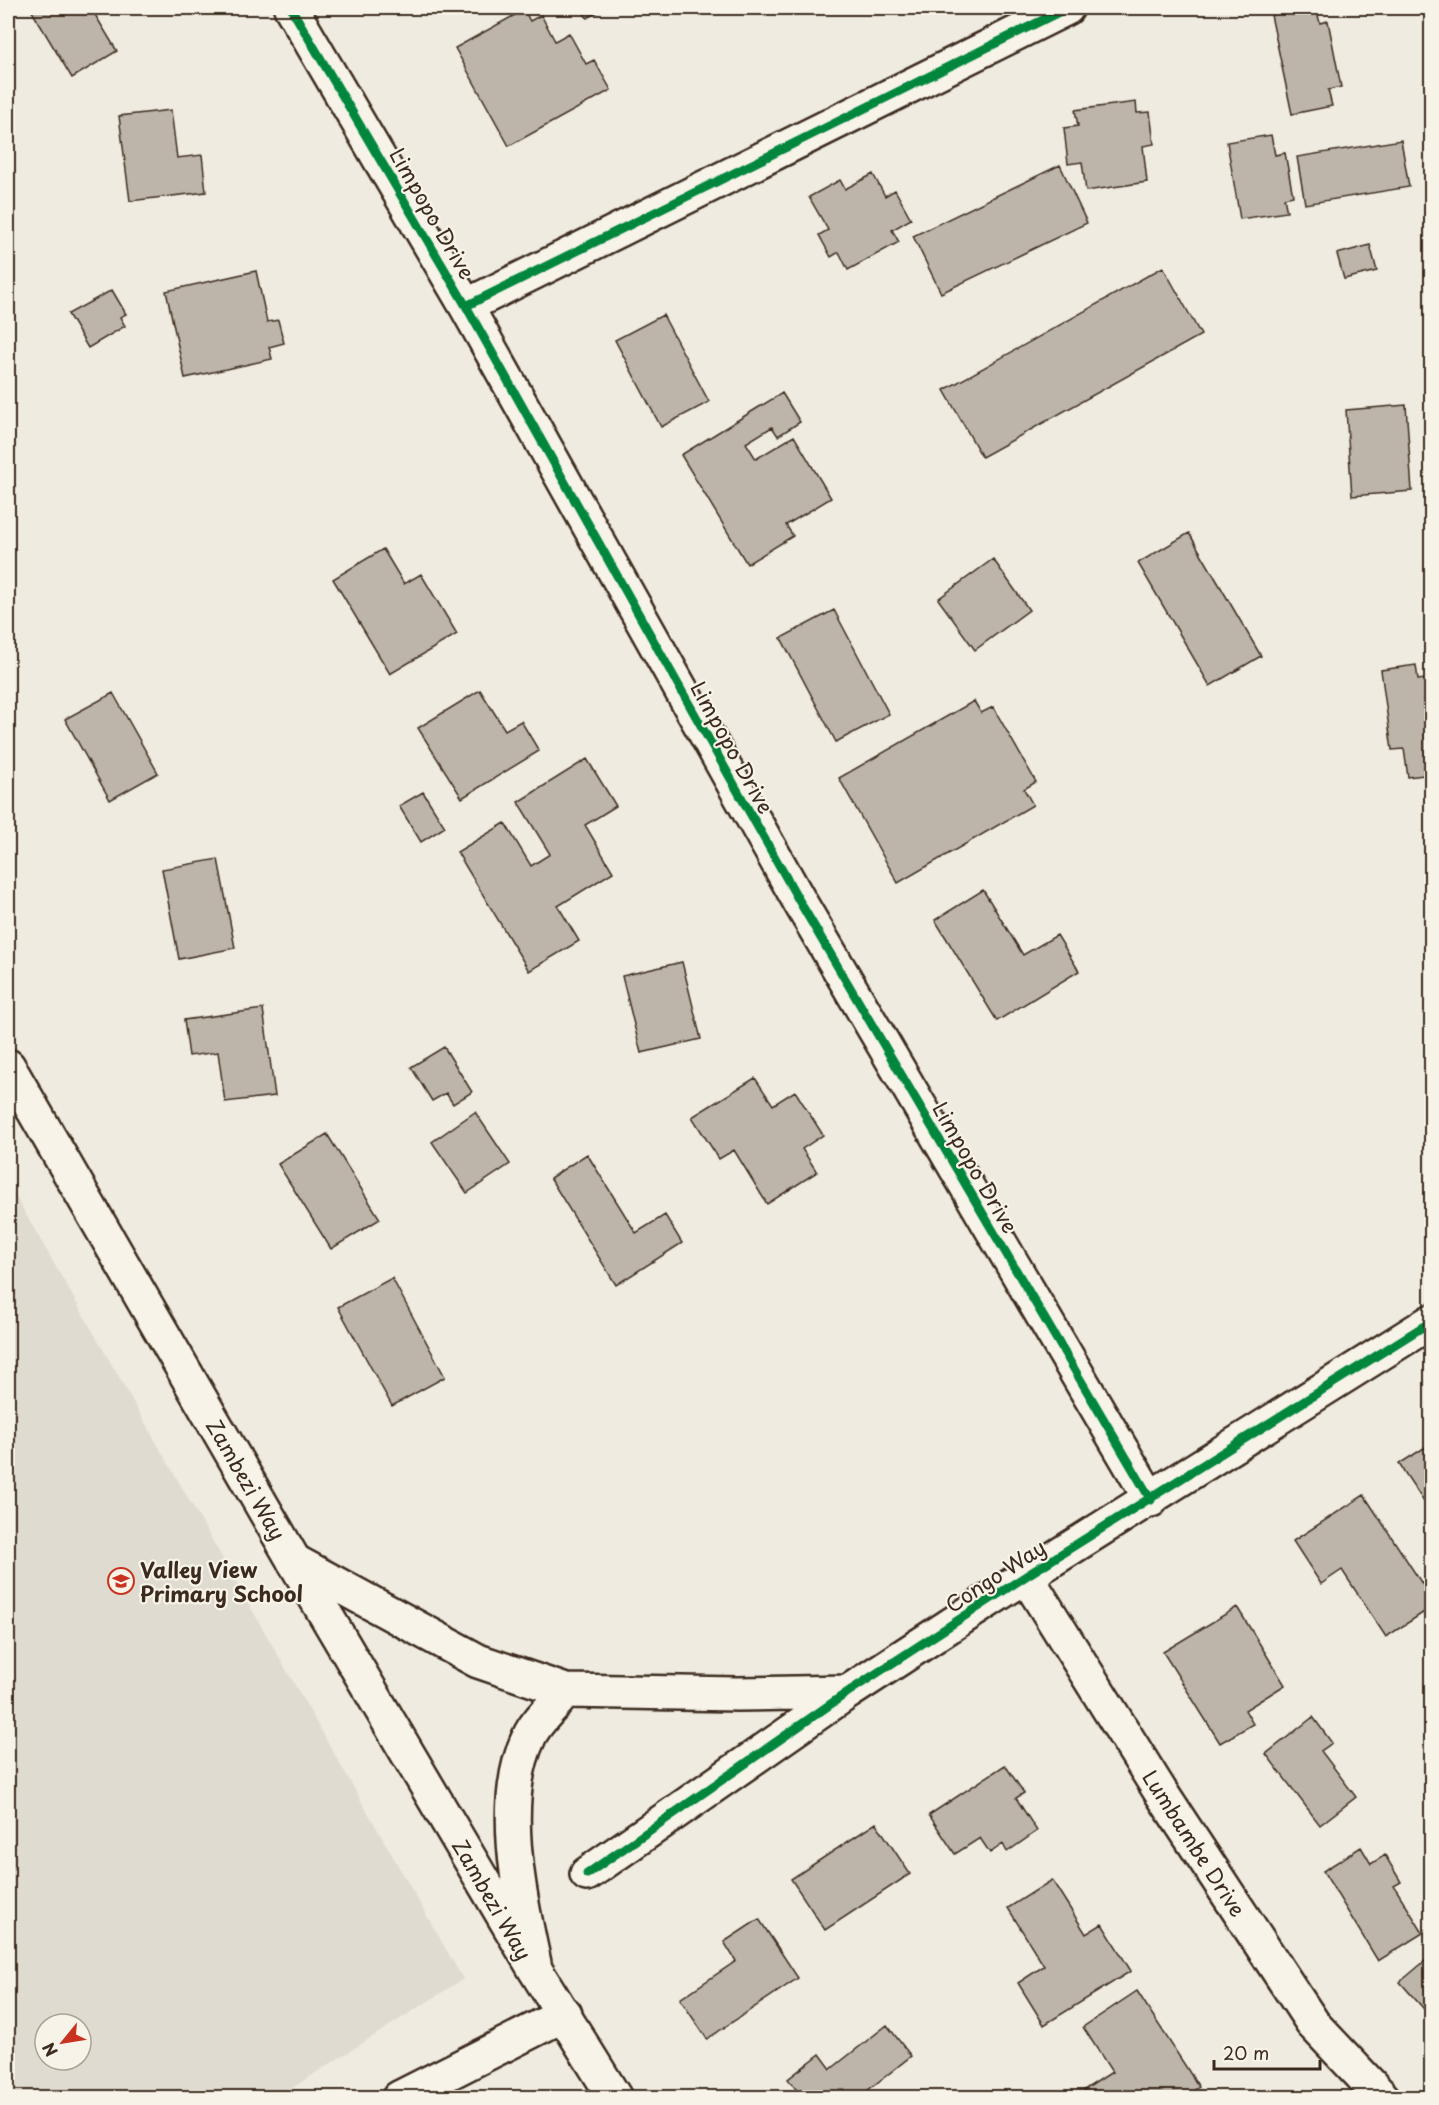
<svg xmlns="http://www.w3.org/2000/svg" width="1439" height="2105" font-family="'Playpen Sans',sans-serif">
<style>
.built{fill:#e0dbd0;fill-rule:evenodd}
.building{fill:#bdb5aa;stroke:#3b2a1e;stroke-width:1.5}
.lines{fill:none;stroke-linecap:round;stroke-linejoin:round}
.minor-casing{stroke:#3b2a1e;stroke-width:38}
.secondary-casing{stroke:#3b2a1e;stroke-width:38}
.minor{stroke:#f7f3e8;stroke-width:33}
.secondary{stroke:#f7f3e8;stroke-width:33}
.cycleway-casing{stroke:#f7f3e8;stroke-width:13}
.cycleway{stroke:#00873e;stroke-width:9}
.labels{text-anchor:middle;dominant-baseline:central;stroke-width:4.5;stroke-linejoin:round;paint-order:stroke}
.street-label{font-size:21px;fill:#3b2a1e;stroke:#f7f3e8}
.poi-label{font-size:21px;font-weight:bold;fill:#3b2a1e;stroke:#f7f3e8;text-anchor:start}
</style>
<rect width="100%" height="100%" fill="#efebe0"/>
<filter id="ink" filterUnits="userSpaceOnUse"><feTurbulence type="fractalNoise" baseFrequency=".0167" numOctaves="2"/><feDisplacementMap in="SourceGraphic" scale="12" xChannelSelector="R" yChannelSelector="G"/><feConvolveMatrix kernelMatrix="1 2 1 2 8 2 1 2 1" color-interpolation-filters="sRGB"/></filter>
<g filter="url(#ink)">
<!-- built -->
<path class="built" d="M8 1183 463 1979 278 2097H8ZM45 2024H81V2060H45Z"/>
<!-- building -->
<path class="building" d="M30 8H91L117 51 72 78Z
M580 8H605L587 18Z
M1304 8H1316L1320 23 1328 21 1341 87 1328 90 1332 106 1292 114 1271 15Z
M524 10 530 21 541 15 555 41 569 33 586 64 594 60 611 90 509 146 455 48Z
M1136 102 1137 113 1150 112 1154 144 1143 146 1147 182 1086 191 1082 162 1068 164 1064 128 1078 126 1075 110Z
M171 110 177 158 202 155 206 192 130 201 119 116Z
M1271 135 1275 155 1285 153 1293 196 1284 198 1287 212 1240 219 1227 142Z
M1401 140 1409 187 1305 204 1297 157Z
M1060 165 1087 223 941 293 913 236Z
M873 174 885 196 895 190 911 219 892 230 899 242 848 270 839 252 831 257 819 235 828 230 809 197 840 180 845 189Z
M1370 245 1377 271 1344 279 1337 254Z
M1163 267 1201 335 982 457 944 390Z
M256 271 267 322 278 320 284 343 269 347 272 359 185 378 166 291Z
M112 290 126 314 120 317 125 326 88 348 68 314Z
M663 315 709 402 661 427 615 340Z
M782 393 800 422 778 436 772 427 746 443 756 459 794 436 831 498 786 525 793 536 747 564 681 455Z
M1406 405 1412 491 1352 496 1346 410Z
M1189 533 1261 656 1210 686 1138 563Z
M383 549 404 584 421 574 457 634 390 674 333 579Z
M993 559 1029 610 975 650 938 599Z
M834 610 889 714 836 742 781 638Z
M1416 665 1418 680 1432 678V774L1408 777 1404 749 1392 750 1381 670Z
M480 690 505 730 521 721 539 751 462 798 418 728Z
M113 693 158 773 110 800 65 719Z
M974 701 981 713 993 707 1036 782 1024 789 1033 805 898 883 839 778Z
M587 759 616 806 585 825 613 872 558 906 579 941 529 971 457 852 505 823 531 866 550 854 518 802Z
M423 792 445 827 421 842 399 806Z
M218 859 235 948 179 959 162 869Z
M983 890 1023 955 1057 935 1079 971 997 1021 935 920Z
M682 962 701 1039 641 1053 622 976Z
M263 1009 275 1096 225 1102 218 1052 189 1056 184 1020Z
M444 1047 472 1092 453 1104 446 1093 432 1101 411 1067Z
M755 1078 773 1105 795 1091 823 1135 802 1149 817 1172 767 1204 734 1150 719 1159 692 1117Z
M475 1112 510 1164 467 1193 432 1142Z
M327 1134 380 1219 331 1249 278 1164Z
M587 1154 636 1233 665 1215 682 1243 616 1285 550 1178Z
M392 1278 445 1377 392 1406 338 1307Z
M1427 1446 1432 1453V1514L1399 1464Z
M1364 1495 1432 1599V1607L1386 1637 1342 1570 1321 1584 1293 1541Z
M1237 1607 1285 1685 1245 1710 1253 1724 1220 1743 1163 1652Z
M1313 1717 1332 1743 1321 1751 1356 1797 1320 1825 1266 1754Z
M1005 1765 1024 1793 1016 1798 1037 1831 1007 1852 1003 1844 990 1853 980 1838 955 1854 929 1815Z
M876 1823 910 1874 825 1930 791 1879Z
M1361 1847 1371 1864 1385 1855 1401 1882 1394 1886 1423 1933 1378 1961 1323 1871Z
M1052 1880 1086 1934 1102 1924 1131 1971 1044 2025 1018 1983 1044 1966 1008 1908Z
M759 1919 798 1978 707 2039 680 1999 736 1961 724 1942Z
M1432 1955V2018L1400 1982Z
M1137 1991 1199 2087 1183 2098H1089L1084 2090 1112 2072 1083 2027Z
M887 2025 911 2056 858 2098H803L788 2079 820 2054 831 2069Z"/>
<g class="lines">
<defs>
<path id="minor" d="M291 8 466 306 801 904 1151 1500
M466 306 1067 8
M294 1561 478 1661 566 1691 738 1694 848 1692
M1026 1576 1160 1791 1314 2025 1383 2098
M587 1874 848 1692 1026 1576 1432 1321
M534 1963C520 1897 498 1801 529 1737 536 1721 555 1705 566 1691
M399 2098 565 2014"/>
<path id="secondary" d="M8 1066 294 1561 536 1971 615 2098"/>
</defs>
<!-- minor casing -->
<use href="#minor" class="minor-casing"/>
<!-- secondary casing -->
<use href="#secondary" class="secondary-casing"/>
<!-- minor -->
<use href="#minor" class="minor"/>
<!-- secondary -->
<use href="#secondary" class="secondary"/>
<defs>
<path id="cycleway" d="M291 8 466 306 801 904 1151 1500
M466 306 1067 8
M587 1874 848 1692 1026 1576 1432 1321"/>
</defs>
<!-- cycleway casing -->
<use href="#cycleway" class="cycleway-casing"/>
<!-- cycleway -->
<use href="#cycleway" class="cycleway"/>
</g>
</g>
<!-- icons -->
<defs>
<symbol id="school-ring" viewBox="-11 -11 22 22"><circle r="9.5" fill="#f7f3e8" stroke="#c8321e" stroke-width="1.5"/><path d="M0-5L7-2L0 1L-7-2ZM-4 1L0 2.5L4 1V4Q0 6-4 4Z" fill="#c8321e"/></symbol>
</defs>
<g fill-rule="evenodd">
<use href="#school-ring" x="106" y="1566" width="30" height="30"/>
</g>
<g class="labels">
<!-- street labels -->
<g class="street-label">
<text transform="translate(433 213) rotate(60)">Limpopo Drive</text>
<text transform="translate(733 747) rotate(61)">Limpopo Drive</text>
<text transform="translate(976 1167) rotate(60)">Limpopo Drive</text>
<text transform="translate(247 1479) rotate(60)">Zambezi Way</text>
<text transform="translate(995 1575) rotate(-33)">Congo Way</text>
<text transform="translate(1195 1843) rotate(57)">Lumbambe Drive</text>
<text transform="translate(493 1899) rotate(60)">Zambezi Way</text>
</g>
<!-- poi labels -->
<g class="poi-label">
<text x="140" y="1569">Valley View<tspan x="140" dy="24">Primary School</tspan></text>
</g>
</g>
<!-- margin -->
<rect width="1439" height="2105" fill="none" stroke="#f7f3e8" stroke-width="30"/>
<rect x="15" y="15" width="1409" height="2075" fill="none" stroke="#3b2a1e" stroke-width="2" filter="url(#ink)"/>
<!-- north arrow -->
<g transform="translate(63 2042) rotate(240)"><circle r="28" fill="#f7f3e8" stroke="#aca397" stroke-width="1.5"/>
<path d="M0-4.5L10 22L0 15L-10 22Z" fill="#c8321e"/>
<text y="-9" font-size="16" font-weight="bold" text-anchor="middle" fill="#3b2a1e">N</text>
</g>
<!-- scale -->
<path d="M1214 2060v9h106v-9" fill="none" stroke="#3b2a1e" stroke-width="3"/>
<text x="1223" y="2060" font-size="18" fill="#3b2a1e" stroke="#f7f3e8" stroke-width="4.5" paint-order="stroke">20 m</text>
</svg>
